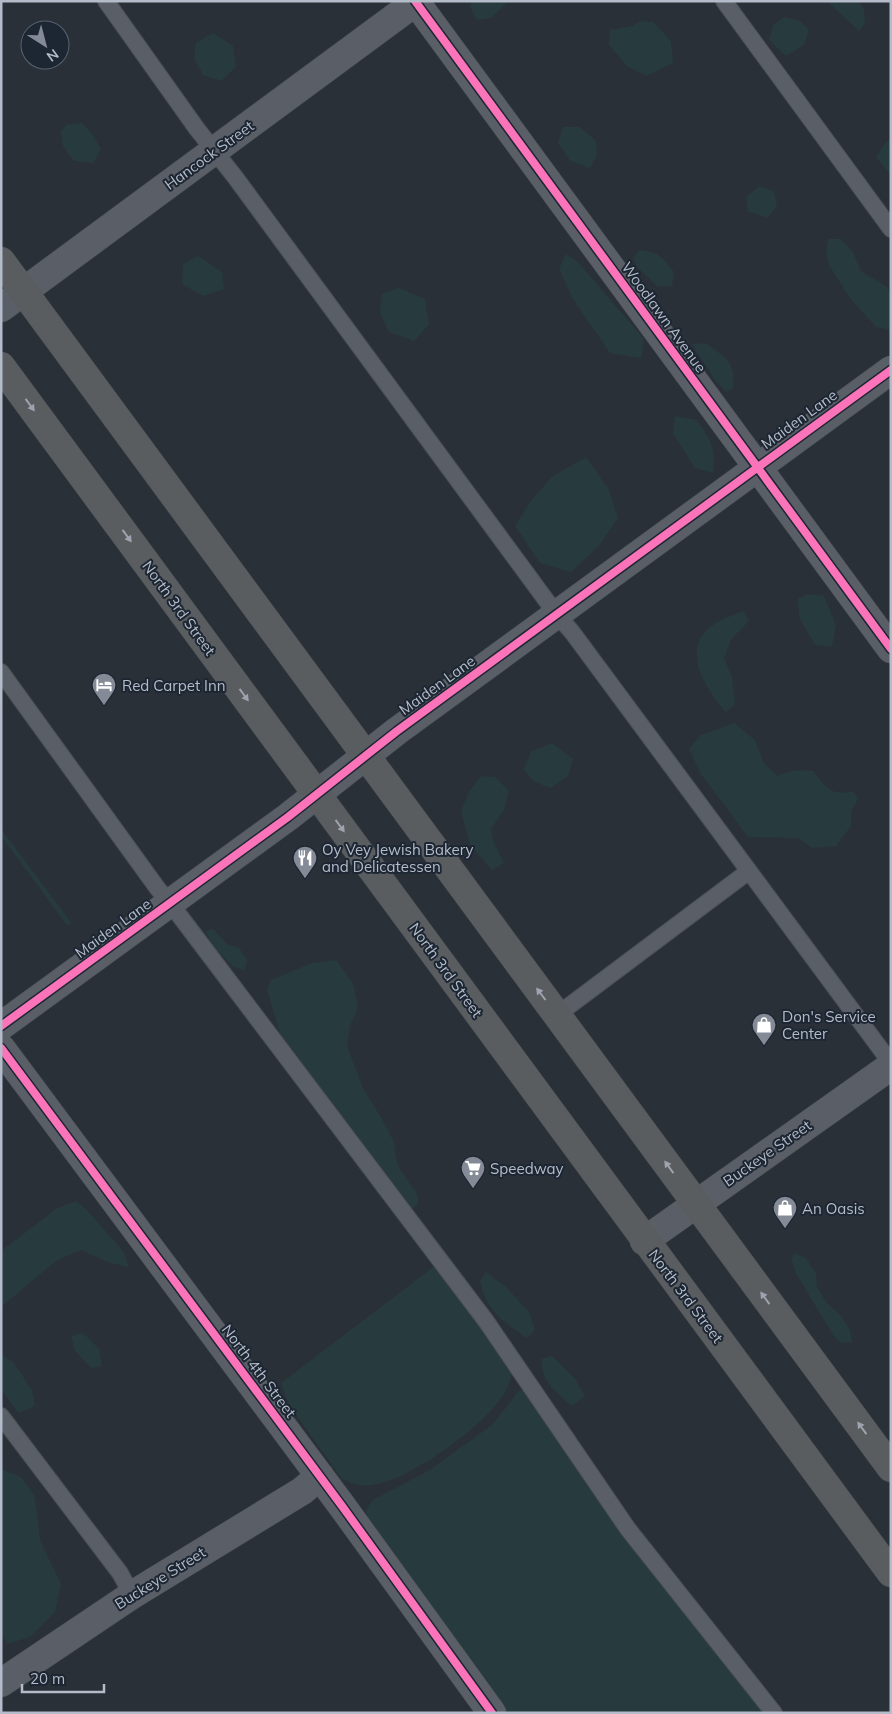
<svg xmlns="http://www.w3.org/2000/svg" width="892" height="1714" font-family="Mulish,sans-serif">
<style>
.green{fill:#273a3e}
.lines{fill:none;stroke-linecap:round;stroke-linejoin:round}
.lane-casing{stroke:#484c53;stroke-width:18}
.street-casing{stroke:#484c53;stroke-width:29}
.highway-casing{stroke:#474c53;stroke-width:29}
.lane{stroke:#5a5e66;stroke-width:16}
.street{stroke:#5a5e66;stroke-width:28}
.highway{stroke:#5a5d60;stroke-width:28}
.cycleway-casing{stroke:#1d2633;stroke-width:11}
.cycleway{stroke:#fb73b8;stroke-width:8}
.oneway{fill:#9ea4af}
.labels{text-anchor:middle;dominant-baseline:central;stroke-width:4;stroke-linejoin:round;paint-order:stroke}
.street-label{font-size:15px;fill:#b4bcc9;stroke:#1d2633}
.poi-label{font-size:15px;fill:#b4bcc9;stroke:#1d2633;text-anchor:start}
</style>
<rect width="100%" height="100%" fill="#2a3038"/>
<!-- green -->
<path class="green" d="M472 1H508L491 18 477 20 470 6Z
M827 1H858L864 9 865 23 859 31Z
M785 17 800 21 809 30 804 45 786 56 769 40 773 25Z
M640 21 653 22 671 41 673 63 646 76 627 66 609 45 610 30 632 26Z
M213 33 233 46 236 67 221 81 203 75 194 58 196 43Z
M82 123 92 134 101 149 93 163 74 161 63 146 61 132 66 125Z
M563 127H580L596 141 597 154 590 168 570 161 558 142Z
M891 140V172H888L876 157 886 142Z
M760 186 774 191 777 206 768 218 748 211 746 197Z
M828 239H840L853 252 861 271 887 287 891 293V330L876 327 850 298 829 265 826 250Z
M640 250C658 252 663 257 674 272L672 286H657L637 267 633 258Z
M566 254 578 262 644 339 641 358 610 353 573 299 559 269Z
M198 256 222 272 224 289 203 296 182 284 183 264Z
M399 288 425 299 429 324 414 341 389 332 380 313 382 294Z
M706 343C725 358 737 362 733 388L726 392 715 380 692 344Z
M675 416 697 420C711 441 716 446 713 473L695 468 673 433Z
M586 457 609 490 618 518 598 547 571 572 540 563 515 526 532 499 552 477Z
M808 594 824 596 836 625 832 647 815 645 799 617 798 599Z
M743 611 749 621 732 638 724 658 732 677 735 704 726 712C707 691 682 653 708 629 717 620 732 616 743 611Z
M734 723 755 740 764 763 777 776C790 771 799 769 813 771 825 787 832 797 853 791L858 799 851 811V826L836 846 812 848 798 838 748 837 701 774 689 749 701 735Z
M552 743 573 759 568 776 550 788 533 781 524 769 531 752Z
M481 776 495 777 509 791 504 810 491 829 493 841 504 863 492 870 470 845 461 811 469 792Z
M1 829 71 922 70 924 67 925 1 836Z
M213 929 227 944 239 948 247 959 245 970 233 967 214 947 205 931Z
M336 960 353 983 358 1007 350 1026 347 1046 364 1090 382 1119 394 1142 396 1159 401 1171 417 1194 418 1204 412 1209 280 1034 267 989 271 980 312 963Z
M76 1201 86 1209 123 1251 129 1267 110 1263 81 1250 56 1261 1 1307V1251L56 1209Z
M795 1253 806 1258 816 1273 817 1287 826 1302 841 1316 850 1330 852 1342 841 1343 833 1335 797 1275 791 1259Z
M436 1265 513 1368C511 1382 505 1395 495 1406 473 1433 396 1491 360 1485 353 1485 348 1481 342 1479L289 1405 281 1383Z
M486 1272 506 1287 529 1312 535 1330 527 1338C503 1322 486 1311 480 1281Z
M83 1333 99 1349 102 1366 91 1368 75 1351 71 1336Z
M1 1354 14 1363 32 1390 35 1406 19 1413 1 1390Z
M552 1356 576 1380 585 1396 572 1406C555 1391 543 1383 541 1359Z
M522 1390 527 1393 767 1713H504L367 1516 366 1509 373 1500 430 1470 493 1424 518 1392Z
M1 1469 21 1477 34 1495 37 1512 40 1540 61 1584 55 1612 30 1637 7 1644 1 1633Z"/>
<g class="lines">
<defs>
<path id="lane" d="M106 1 197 129 235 177 557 615 572 632 891 1063
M724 1 891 229
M1 672 158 889 170 903 486 1321 628 1529 774 1713
M557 1015 749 871
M1 1416 120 1573 132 1595"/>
<path id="street" d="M415 1 891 649
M1 308 417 1
M1 1026 288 817 397 731 891 370
M1 1048 342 1506 492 1713
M644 1241 891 1066
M1 1683 132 1595 302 1491 320 1476"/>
<path id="highway" d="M1 261 891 1468
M1 366 891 1573"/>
</defs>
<!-- lane casing -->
<use href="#lane" class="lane-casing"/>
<!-- street casing -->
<use href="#street" class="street-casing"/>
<!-- highway casing -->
<use href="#highway" class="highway-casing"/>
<!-- lane -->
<use href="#lane" class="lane"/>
<!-- street -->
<use href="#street" class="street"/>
<!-- highway -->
<use href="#highway" class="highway"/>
<defs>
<path id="cycleway" d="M415 1 891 649
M1 1026 288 817 397 731 891 370
M1 1048 342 1506 492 1713"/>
</defs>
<!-- cycleway casing -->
<use href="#cycleway" class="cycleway-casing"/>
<!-- cycleway -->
<use href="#cycleway" class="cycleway"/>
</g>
<!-- one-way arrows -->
<defs><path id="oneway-solid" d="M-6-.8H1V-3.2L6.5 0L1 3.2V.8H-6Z" transform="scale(1.25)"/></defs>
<g class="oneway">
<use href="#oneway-solid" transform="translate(30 405) rotate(54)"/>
<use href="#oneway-solid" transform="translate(127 536) rotate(54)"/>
<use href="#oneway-solid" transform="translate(244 695) rotate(54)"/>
<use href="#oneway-solid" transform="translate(340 826) rotate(54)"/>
<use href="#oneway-solid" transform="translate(541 994) rotate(-127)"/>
<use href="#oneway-solid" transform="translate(669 1167) rotate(-126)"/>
<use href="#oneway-solid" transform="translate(765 1298) rotate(-126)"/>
<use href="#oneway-solid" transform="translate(862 1428) rotate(-126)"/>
</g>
<!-- icons -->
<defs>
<symbol id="hotel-pin" viewBox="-11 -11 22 30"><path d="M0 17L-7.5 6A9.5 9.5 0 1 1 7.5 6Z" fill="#848b96" stroke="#1d2633"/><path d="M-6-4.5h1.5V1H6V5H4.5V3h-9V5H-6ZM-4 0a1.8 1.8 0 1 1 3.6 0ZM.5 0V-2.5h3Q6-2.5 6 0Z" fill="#fff"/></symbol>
<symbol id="restaurant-pin" viewBox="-11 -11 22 30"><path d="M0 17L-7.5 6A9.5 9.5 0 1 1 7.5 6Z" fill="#848b96" stroke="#1d2633"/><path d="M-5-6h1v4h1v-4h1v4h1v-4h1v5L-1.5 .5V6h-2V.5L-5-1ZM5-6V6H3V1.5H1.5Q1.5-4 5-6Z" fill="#fff"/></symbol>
<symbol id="shop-pin" viewBox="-11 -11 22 30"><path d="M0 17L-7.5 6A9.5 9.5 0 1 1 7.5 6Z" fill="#848b96" stroke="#1d2633"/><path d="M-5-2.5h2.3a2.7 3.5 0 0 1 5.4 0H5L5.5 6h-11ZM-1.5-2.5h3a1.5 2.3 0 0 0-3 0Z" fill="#fff"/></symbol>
<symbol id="supermarket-pin" viewBox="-11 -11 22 30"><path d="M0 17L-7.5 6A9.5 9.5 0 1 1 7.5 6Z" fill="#848b96" stroke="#1d2633"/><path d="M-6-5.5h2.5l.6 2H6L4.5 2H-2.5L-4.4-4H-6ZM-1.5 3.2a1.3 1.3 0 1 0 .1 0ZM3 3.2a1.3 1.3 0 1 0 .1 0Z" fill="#fff"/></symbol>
</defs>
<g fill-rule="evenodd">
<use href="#hotel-pin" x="90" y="671" width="28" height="38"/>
<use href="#restaurant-pin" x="291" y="844" width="28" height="38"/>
<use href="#shop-pin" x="750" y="1011" width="28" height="38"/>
<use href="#supermarket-pin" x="459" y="1154" width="28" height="38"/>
<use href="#shop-pin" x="771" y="1194" width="28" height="38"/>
</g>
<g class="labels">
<!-- street labels -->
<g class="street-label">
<text transform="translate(209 155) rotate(-36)">Hancock Street</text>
<text transform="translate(664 317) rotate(54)">Woodlawn Avenue</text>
<text transform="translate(799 419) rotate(-36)">Maiden Lane</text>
<text transform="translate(179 608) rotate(54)">North 3rd Street</text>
<text transform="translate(437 685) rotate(-36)">Maiden Lane</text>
<text transform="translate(113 928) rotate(-36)">Maiden Lane</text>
<text transform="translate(446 970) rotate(54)">North 3rd Street</text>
<text transform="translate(767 1153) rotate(-35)">Buckeye Street</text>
<text transform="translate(686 1296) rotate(53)">North 3rd Street</text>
<text transform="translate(259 1371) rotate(53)">North 4th Street</text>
<text transform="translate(160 1578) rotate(-32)">Buckeye Street</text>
</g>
<!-- poi labels -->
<g class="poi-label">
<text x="122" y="685">Red Carpet Inn</text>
<text x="322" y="849">Oy Vey Jewish Bakery<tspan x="322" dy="17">and Delicatessen</tspan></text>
<text x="782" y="1016">Don's Service<tspan x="782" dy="17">Center</tspan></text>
<text x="490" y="1168">Speedway</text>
<text x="802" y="1208">An Oasis</text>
</g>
</g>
<!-- border -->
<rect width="892" height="1714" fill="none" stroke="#b4bcc9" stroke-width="5"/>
<!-- north arrow -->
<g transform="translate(45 45) rotate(144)"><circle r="24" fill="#1d2633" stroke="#59626f"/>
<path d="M0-4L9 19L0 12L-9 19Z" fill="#848b96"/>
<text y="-8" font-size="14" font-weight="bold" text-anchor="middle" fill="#b4bcc9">N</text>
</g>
<!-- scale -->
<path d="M22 1684v8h82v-8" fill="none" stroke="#b4bcc9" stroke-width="2.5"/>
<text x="30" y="1684" font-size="15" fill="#b4bcc9" stroke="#1d2633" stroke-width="4" paint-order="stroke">20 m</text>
</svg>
